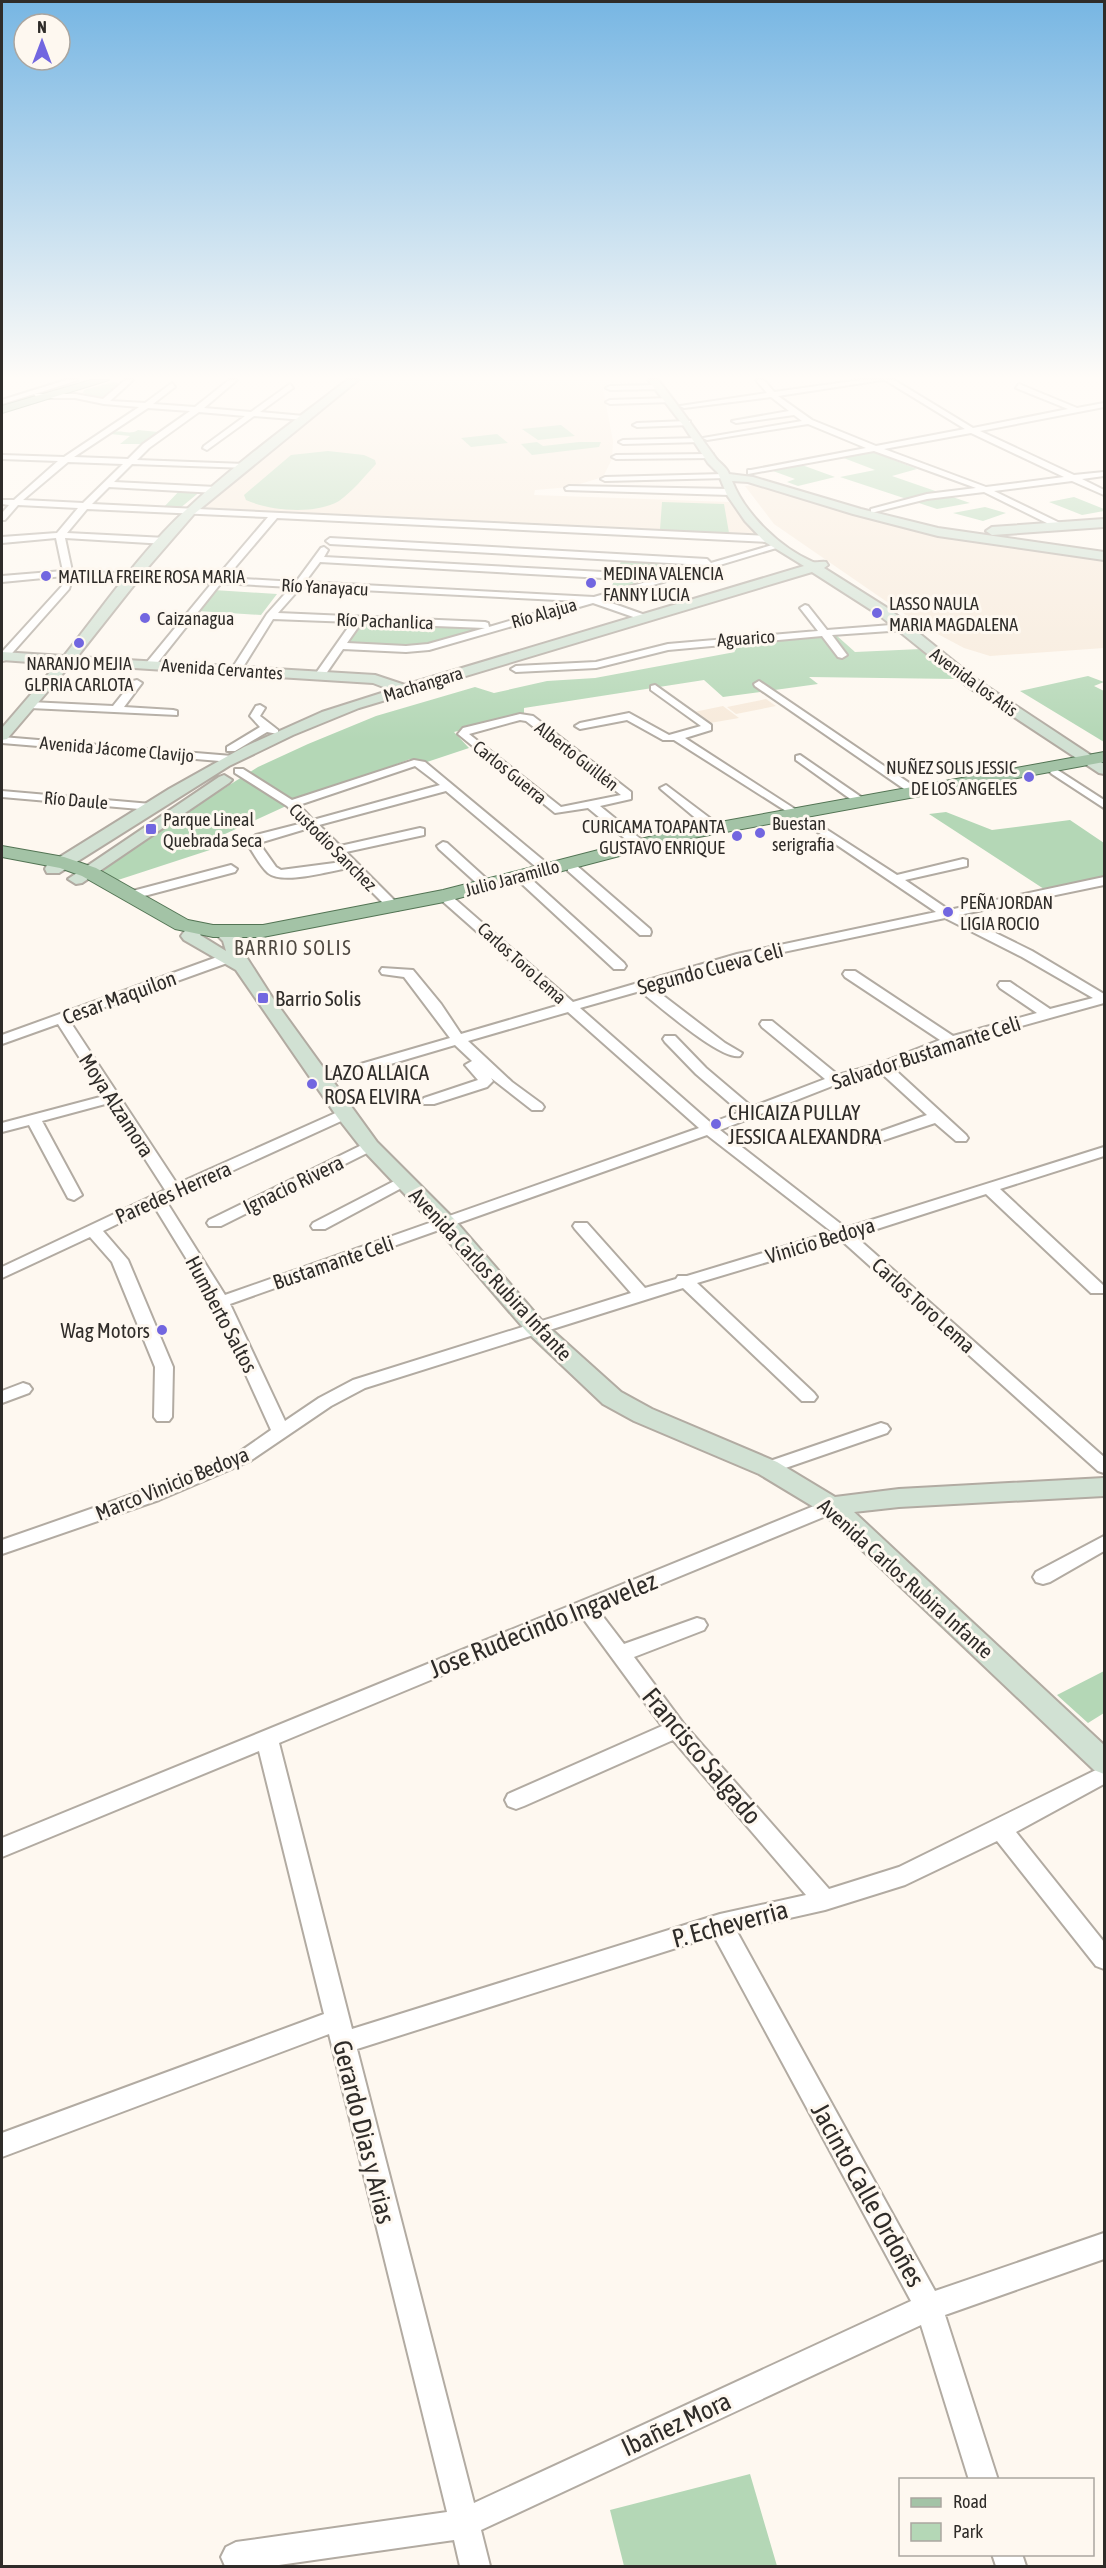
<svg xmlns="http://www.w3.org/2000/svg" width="1106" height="2568" font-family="'Asap Condensed',sans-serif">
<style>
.built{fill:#f7eadb}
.green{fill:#b4d7b6}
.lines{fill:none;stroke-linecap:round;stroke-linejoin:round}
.street-casing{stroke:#b2aba2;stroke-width:4}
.secondary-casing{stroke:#b2aba2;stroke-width:4}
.primary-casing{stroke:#537454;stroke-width:2}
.street{fill:#fff;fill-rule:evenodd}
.secondary{fill:#d1e1d3;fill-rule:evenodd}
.primary{fill:#a3c3a6;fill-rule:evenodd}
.poi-dot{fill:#7266e0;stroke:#fef8f0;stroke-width:2}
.labels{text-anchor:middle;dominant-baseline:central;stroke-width:6;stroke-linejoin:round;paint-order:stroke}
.far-poi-label{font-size:18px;fill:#2f2c29;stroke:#fef8f0;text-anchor:start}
.far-street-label{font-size:18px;fill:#2f2c29;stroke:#fef8f0}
.far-quarter-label{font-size:20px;letter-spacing:1.5px;fill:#4e4840;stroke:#fef8f0}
.street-label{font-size:21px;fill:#2f2c29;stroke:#fef8f0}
.poi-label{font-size:21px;fill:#2f2c29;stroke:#fef8f0;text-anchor:start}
.near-street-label{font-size:26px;fill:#2f2c29;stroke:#fef8f0}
</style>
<rect width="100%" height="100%" fill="#fef8f0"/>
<!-- built -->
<path class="built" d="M358 380H610L603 389 613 441 612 459 603 477 570 487 535 490 534 495 729 502 756 536 195 510Z
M754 485 928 535 1104 559V648L990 656 964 648 919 624 774 524 745 486Z
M766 699 776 706 736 714 727 707Z
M723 706 739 718 710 723 694 712Z"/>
<!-- green -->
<path class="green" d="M113 382 123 384 103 399 83 393 84 390Z
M561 425 575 436 538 440 522 429Z
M138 430 158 432 141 444H120L130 436 110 434C119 428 129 436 138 430Z
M497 434 508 443 471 447 461 438Z
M537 442 543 446 579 442H601L599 447 532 455 521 444Z
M328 451 364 455 375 460 376 464C365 476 352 492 339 501 315 515 270 511 246 500L244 495 291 455Z
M871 451 917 469 892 476 970 503 937 509 840 477 875 470 841 457Z
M801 465H802L835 477 798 486 787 482 795 479 773 471Z
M181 489 202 490 179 509 163 508Z
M1074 497 1104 509V511L1082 515 1049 502Z
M662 502 724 504 729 533 660 530Z
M985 507 1006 513 983 521 953 513Z
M621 561 661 563 659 571 618 570Z
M617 573 665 575 610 591Z
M214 590 277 594 261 615 197 611Z
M360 621 487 627 418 647 344 645Z
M836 635 855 652 921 649 956 679 809 677 818 684 723 697 704 680 524 708V714L454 732 469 748 421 764 410 759 284 807 212 840 219 847 118 880 101 871 188 811 258 767 308 744 376 716 475 687 494 693 547 681 595 678 735 652 726 642Z
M1088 676 1104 682 1094 686 1104 691V742L1020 691Z
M946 812 992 830 1070 820 1104 843V877L1044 889 929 814Z
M1104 1671V1713L1088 1723 1057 1695Z
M750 2474 777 2566H624L610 2510Z"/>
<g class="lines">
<defs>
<path id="street" d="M66 380H78L35 394H75L103 399 125 380H133L110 401 145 403 172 383 175 387 153 404 195 407 229 380H237L204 408 251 412 290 384 293 388 260 412 304 416 308 418 304 420 254 416 207 450 203 448 204 446 245 416 199 412 149 448 137 460 245 464 249 466 248 468 132 464 114 482 216 487 220 490 216 493 109 487 92 504 769 536 773 539 769 542 277 518 226 578 296 582 321 548 324 547 328 550 324 557 603 572 608 575 603 578 320 562 305 582 594 597 705 565 330 544 326 541 330 538 707 559 711 563 779 543 783 546 603 600 648 616V620H642L593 603 429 650 406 652 343 649 323 678 319 679 314 676 352 622 273 619 240 672 231 670 267 614 291 587 221 583 155 666 151 667 146 664 147 662 212 583 73 576 69 589 6 660 2 661V652L62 586 64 576 2 582V576L63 571 56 538 2 543V537L57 533 78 508 18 505 5 520H2V513L9 505 2 504V500H14L58 461 2 459V455L64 457 139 407 104 404 75 398H37L34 394 2 404V400ZM148 408 190 411 143 444 128 459 74 457ZM68 462 123 464 83 503 23 500ZM87 509 268 517 216 578 72 571 65 538 166 544 170 541 166 538 67 533ZM301 587 578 601 489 627 488 623 485 622 278 613ZM361 623 485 628 428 644 406 646 347 643Z
M756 380H764L774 392 861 380H882L778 396 812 420 876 446 965 429 885 380H894L973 428 1068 409 1016 388 1019 384 1077 408 1104 403V407L980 431 1074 475 1104 472V476L1082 479 1104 490V495L1072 481 994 491 1062 524V528L1059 529 984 492 927 499 871 513V509L927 494 976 488 874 451 748 474V470H751L866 448 808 424 707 440 703 438 802 421 794 415 736 423 732 421 789 411 771 397 684 408 680 406 767 393ZM971 433 1064 477 986 487 884 449Z
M658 385 661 389 610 390 606 388 610 386Z
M669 398 672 402 610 404 606 402 610 400Z
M687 421H690V425L637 427 633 425 637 423Z
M699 438 703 440 702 442 623 444 619 442 623 440Z
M710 454H713V458L616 459 612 457 616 455Z
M724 474 728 476 727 478 605 481 601 479 605 477Z
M569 486 730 489 734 492 730 495 566 490 565 488Z
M805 605 808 606 827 630 904 624 909 627 904 630 832 635 847 655 842 658 838 657 822 636 668 650 596 668 516 672 511 669 516 666 596 662 668 644 818 631 800 608Z
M137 680 142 683 124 707 173 710 177 711V715L30 708 25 705 30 702 113 706 133 681Z
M759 681 918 789V793H910L755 686 754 684Z
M655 685 711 725V730L685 738 897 875 963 859 967 860V866L905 880 949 910 1104 877V885L959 915 1032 951 1104 994V1003L956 1044 893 1068 966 1135 968 1138 966 1141H956L935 1123 872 1144H862L859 1141 862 1138 927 1115 880 1072 840 1083 720 1130 846 1228 1104 1147V1156L1000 1189 1103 1285V1293H1091L986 1194 855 1236 1104 1457V1473L1098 1471 841 1240 697 1283 814 1393 817 1397 814 1401H802L683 1288 365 1388 331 1406 250 1461 159 1500 2 1554V1540L145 1490 238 1453 271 1430 213 1302 154 1206 103 1231 128 1260 173 1367 172 1417 169 1421H157L154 1417 155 1367 112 1262 90 1237 2 1278V1267L165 1190 109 1103 42 1121 82 1195 74 1200 68 1198 29 1125 2 1132V1123L104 1096 58 1024 2 1044V1035L231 952H241L243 955 241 958 69 1020 177 1184 340 1111 345 1110 352 1114 350 1117 166 1201 225 1295 699 1128 568 1012 468 1041 512 1082 542 1104 544 1107 542 1110H532L491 1078 493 1081 487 1087 434 1104H424L422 1101 424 1098 478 1080 465 1065 472 1061 455 1045 326 1083H316L314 1080 316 1077 450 1038 404 977 382 974 380 971 382 968 413 970 441 1004 461 1034 560 1005 440 899 438 896 440 893H448L573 1002 737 954 936 912 800 820 674 740H663L627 720 580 729 575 726 580 723 629 713 669 735 701 726 651 690V686ZM945 918 1022 957 1093 998 1050 1009 1010 982H1000L998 985 1000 988 1037 1013 953 1036 855 971H845L843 974 845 977 940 1040 878 1064 838 1075 772 1021H762L760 1024 762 1027 825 1079 752 1107 706 1068 675 1036H665L663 1039 665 1042 696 1074 740 1112 711 1123 580 1008 640 991C657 1004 721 1061 740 1056L742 1053 725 1043 652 987 740 961ZM707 1135 832 1232 687 1276H678L676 1279 645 1288 587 1223H575L573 1226 575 1229 631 1293 353 1380 319 1398 285 1421 230 1304Z
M260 705 265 708 260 716 278 730V734L267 732 235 751H227V747L260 727 250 716 256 706Z
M520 714 533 716 631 792V799L600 806 643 841V847H635L588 808 555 813 458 734 463 728ZM520 720 526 721 621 795 561 807 469 734Z
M2 737 232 756 238 759 232 762 2 743Z
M800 755 864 799V803H856L796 760V756Z
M414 760 425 762 550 866V872H542L446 791 319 825 340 846 420 828 424 829V835L346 852 398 904 400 907 398 910H390L348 868C330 871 283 885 268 873 260 866 253 852 246 842L256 835 303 823 287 806 235 773V769H243L292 800ZM415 766 440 785 313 820 299 805ZM309 828 342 862 281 870 276 867 259 843Z
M1056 769 1104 800V808L1052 774 1050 772Z
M666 785 719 825V831H711L662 790 660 788Z
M2 791 151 804 157 807 151 810 2 797Z
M443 842 447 843 490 882 492 885 490 888H482L439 849 437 846Z
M572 864 576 865 650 929 651 932 650 935H640L568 871V865Z
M231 865 237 869 235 872 129 900 123 896 125 893Z
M526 877 530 878 624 963 626 966 624 969H614L522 884 520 881 522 878Z
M370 1141 375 1143 378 1146 375 1149 221 1226H209L207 1223 209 1220Z
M404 1176 412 1181 409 1184 325 1229H313L311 1226 313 1223Z
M23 1383 29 1385 32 1389 29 1393 2 1403V1391Z
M881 1423 887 1425 890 1429 887 1433 768 1474 761 1472 759 1468 761 1464Z
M831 1499 838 1501 840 1506 838 1511 598 1610 624 1644 697 1618 704 1620 707 1625 704 1630 634 1657 683 1723 829 1889 899 1867 1104 1766V1784L1016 1832 1104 1942V1969L1096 1966 997 1841 905 1885 825 1910 736 1930 935 2291 1104 2233V2259L945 2315 998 2480H969L921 2325 481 2530 490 2566H460L454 2540 272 2566H225L221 2557 226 2547 236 2542 447 2512 329 2034 2 2157V2133L324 2014 259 1751 2 1857V1838ZM582 1617 662 1726 508 1794 505 1800 508 1806 516 1809 524 1806 673 1740 806 1895 720 1914 352 2029 279 1743ZM714 1936 911 2301 474 2503 357 2049Z
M1104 1536V1551L1050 1582 1043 1584 1036 1582 1033 1577 1036 1572Z
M992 2554H1022L1026 2566H996Z"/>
<path id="secondary" d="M347 380H358L194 514 149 566 77 657 375 675 405 685 804 566 765 542 745 521 727 495 718 473 708 463 683 425 648 380H658C678 405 696 431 715 457 719 463 727 467 729 474L753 477 861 509 938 528 1104 552V560L938 536 853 514 748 482 732 481C745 514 780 548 813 562 817 563 822 561 826 562L828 565 824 568 889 609 977 680 1104 764V774L1099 773 967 686 879 615 812 572 359 708 293 735 229 766 59 873H47L45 869 47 865 169 789 244 747 322 712 391 690 373 683 71 664 7 739 2 740V728L57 664 2 660V652L64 656C103 607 141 551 187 509 237 462 293 422 347 380Z
M1104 519V527L992 535 986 531 992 527Z
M224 775 232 780 229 783 82 883 76 884 68 879 219 777Z
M196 924 202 925 205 929 200 935 226 951 223 941 214 932 217 928H229L240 939 245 955 272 997 377 1142 453 1218 543 1322 621 1392 652 1409 777 1462 835 1497 899 1489 1104 1478V1496L899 1507 854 1512 1104 1745V1774L1094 1770 822 1512 759 1474 634 1421 603 1404 527 1332 437 1228 363 1150 338 1118 236 970 184 940 181 936C185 930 189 926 196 924Z"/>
<path id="primary" d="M91 380H109L2 413V406Z
M1104 752V762L677 841 444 902 263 937H213L175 929 82 876 60 868 2 857V846L64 857 96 868 188 920 213 925H263L443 890 676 830Z"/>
</defs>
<!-- street casing -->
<use href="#street" class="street-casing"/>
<!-- secondary casing -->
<use href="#secondary" class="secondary-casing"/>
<!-- primary casing -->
<use href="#primary" class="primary-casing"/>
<!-- street -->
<use href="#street" class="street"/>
<!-- secondary -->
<use href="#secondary" class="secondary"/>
<!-- primary -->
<use href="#primary" class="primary"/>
</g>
<!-- sky -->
<linearGradient id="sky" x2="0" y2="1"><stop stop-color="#77b6e3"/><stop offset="0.51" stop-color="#fffcf8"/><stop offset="1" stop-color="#fffcf8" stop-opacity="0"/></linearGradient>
<rect width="1106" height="740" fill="url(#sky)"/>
<!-- markers -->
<g class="poi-dot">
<circle cx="46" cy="576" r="6"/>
<circle cx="591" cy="583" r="6"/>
<circle cx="877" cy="613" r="6"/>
<circle cx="145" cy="618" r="6"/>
<circle cx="79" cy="643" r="6"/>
<circle cx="1029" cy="777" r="6"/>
<rect x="145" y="823" width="12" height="12" rx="3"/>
<circle cx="760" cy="833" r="6"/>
<circle cx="737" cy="836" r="6"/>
<circle cx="948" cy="912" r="6"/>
<rect x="257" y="992" width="12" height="12" rx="3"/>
<circle cx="312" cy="1084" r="6"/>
<circle cx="716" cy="1124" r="6"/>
<circle cx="162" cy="1330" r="6"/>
</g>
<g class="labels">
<!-- far-poi labels -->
<g class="far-poi-label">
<text x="603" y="573">MEDINA VALENCIA<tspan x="603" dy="21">FANNY LUCIA</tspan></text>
<text x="58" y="576">MATILLA FREIRE ROSA MARIA</text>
<text x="889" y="603">LASSO NAULA<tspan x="889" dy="21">MARIA MAGDALENA</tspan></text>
<text x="157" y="618">Caizanagua</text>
<text x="79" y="663" text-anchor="middle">NARANJO MEJIA<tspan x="79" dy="21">GLPRIA CARLOTA</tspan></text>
<text x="1017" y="767" text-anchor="end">NUÑEZ SOLIS JESSIC<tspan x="1017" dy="21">DE LOS ANGELES</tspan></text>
<text x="163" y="819">Parque Lineal<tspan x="163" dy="21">Quebrada Seca</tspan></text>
<text x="772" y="823">Buestan<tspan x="772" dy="21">serigrafia</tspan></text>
<text x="725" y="826" text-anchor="end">CURICAMA TOAPANTA<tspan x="725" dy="21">GUSTAVO ENRIQUE</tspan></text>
<text x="960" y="902">PEÑA JORDAN<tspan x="960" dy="21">LIGIA ROCIO</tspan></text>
</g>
<!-- far-street labels -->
<g class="far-street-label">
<text transform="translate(325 587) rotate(3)">Río Yanayacu</text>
<text transform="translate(544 613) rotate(-16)">Río Alajua</text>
<text transform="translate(385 621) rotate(2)">Río Pachanlica</text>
<text transform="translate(746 638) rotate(-4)">Aguarico</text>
<text transform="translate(222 669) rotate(4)">Avenida Cervantes</text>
<text transform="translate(974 682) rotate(36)">Avenida los Atis</text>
<text transform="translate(423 684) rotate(-17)">Machangara</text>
<text transform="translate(117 749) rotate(5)">Avenida Jácome Clavijo</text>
<text transform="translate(577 756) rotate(38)">Alberto Guillén</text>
<text transform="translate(510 772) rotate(39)">Carlos Guerra</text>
<text transform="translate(76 800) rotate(5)">Río Daule</text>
<text transform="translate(333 847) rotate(45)">Custodio Sanchez</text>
<text transform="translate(512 878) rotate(-15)">Julio Jaramillo</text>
<text transform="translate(522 963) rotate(42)">Carlos Toro Lema</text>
</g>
<!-- far-quarter labels -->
<g class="far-quarter-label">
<text x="293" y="947">BARRIO SOLIS</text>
</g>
<!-- street labels -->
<g class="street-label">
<text transform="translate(710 968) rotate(-15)">Segundo Cueva Celi</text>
<text transform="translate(119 997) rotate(-20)">Cesar Maquilon</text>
<text transform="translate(926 1052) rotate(-18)">Salvador Bustamante Celi</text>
<text transform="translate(117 1105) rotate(57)">Moya Alzamora</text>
<text transform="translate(293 1184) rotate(-26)">Ignacio Rivera</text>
<text transform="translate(173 1192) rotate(-24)">Paredes Herrera</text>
<text transform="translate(820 1240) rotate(-17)">Vinicio Bedoya</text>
<text transform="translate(333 1262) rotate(-19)">Bustamante Celi</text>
<text transform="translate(491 1274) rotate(47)">Avenida Carlos Rubira Infante</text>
<text transform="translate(924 1305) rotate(42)">Carlos Toro Lema</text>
<text transform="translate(222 1314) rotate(62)">Humberto Saltos</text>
<text transform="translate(172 1483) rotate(-22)">Marco Vinicio Bedoya</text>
<text transform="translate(906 1578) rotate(42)">Avenida Carlos Rubira Infante</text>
</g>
<!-- poi labels -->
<g class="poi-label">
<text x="275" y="998">Barrio Solis</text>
<text x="324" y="1072">LAZO ALLAICA<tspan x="324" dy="24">ROSA ELVIRA</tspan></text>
<text x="728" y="1112">CHICAIZA PULLAY<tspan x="728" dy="24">JESSICA ALEXANDRA</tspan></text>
<text x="150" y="1330" text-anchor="end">Wag Motors</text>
</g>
<!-- near-street labels -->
<g class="near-street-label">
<text transform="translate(543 1625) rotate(-22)">Jose Rudecindo Ingavelez</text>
<text transform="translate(702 1756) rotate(50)">Francisco Salgado</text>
<text transform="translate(730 1924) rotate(-15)">P. Echeverria</text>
<text transform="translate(364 2132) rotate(76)">Gerardo Dias y Arias</text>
<text transform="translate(868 2195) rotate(61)">Jacinto Calle Ordoñes</text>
<text transform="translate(676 2424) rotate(-25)">Ibañez Mora</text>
</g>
</g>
<!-- border -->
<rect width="1106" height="2568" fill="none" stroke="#2f2c29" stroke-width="6"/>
<!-- legend -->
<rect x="899" y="2478" width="195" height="78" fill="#fef8f0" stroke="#aba6a0" stroke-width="1.5"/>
<rect x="911" y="2498" width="30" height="9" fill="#a3c3a6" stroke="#aba6a0" stroke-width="1.5"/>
<text x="953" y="2508" font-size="18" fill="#2f2c29">Road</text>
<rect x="911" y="2523" width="30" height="18" fill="#b4d7b6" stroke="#aba6a0" stroke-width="1.5"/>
<text x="953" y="2538" font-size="18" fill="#2f2c29">Park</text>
<!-- north arrow -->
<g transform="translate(42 42)"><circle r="28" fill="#fef8f0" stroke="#aba6a0" stroke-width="1.5"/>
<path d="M0-4.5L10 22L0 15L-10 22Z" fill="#7266e0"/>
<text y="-9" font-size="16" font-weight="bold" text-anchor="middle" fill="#2f2c29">N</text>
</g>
</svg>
